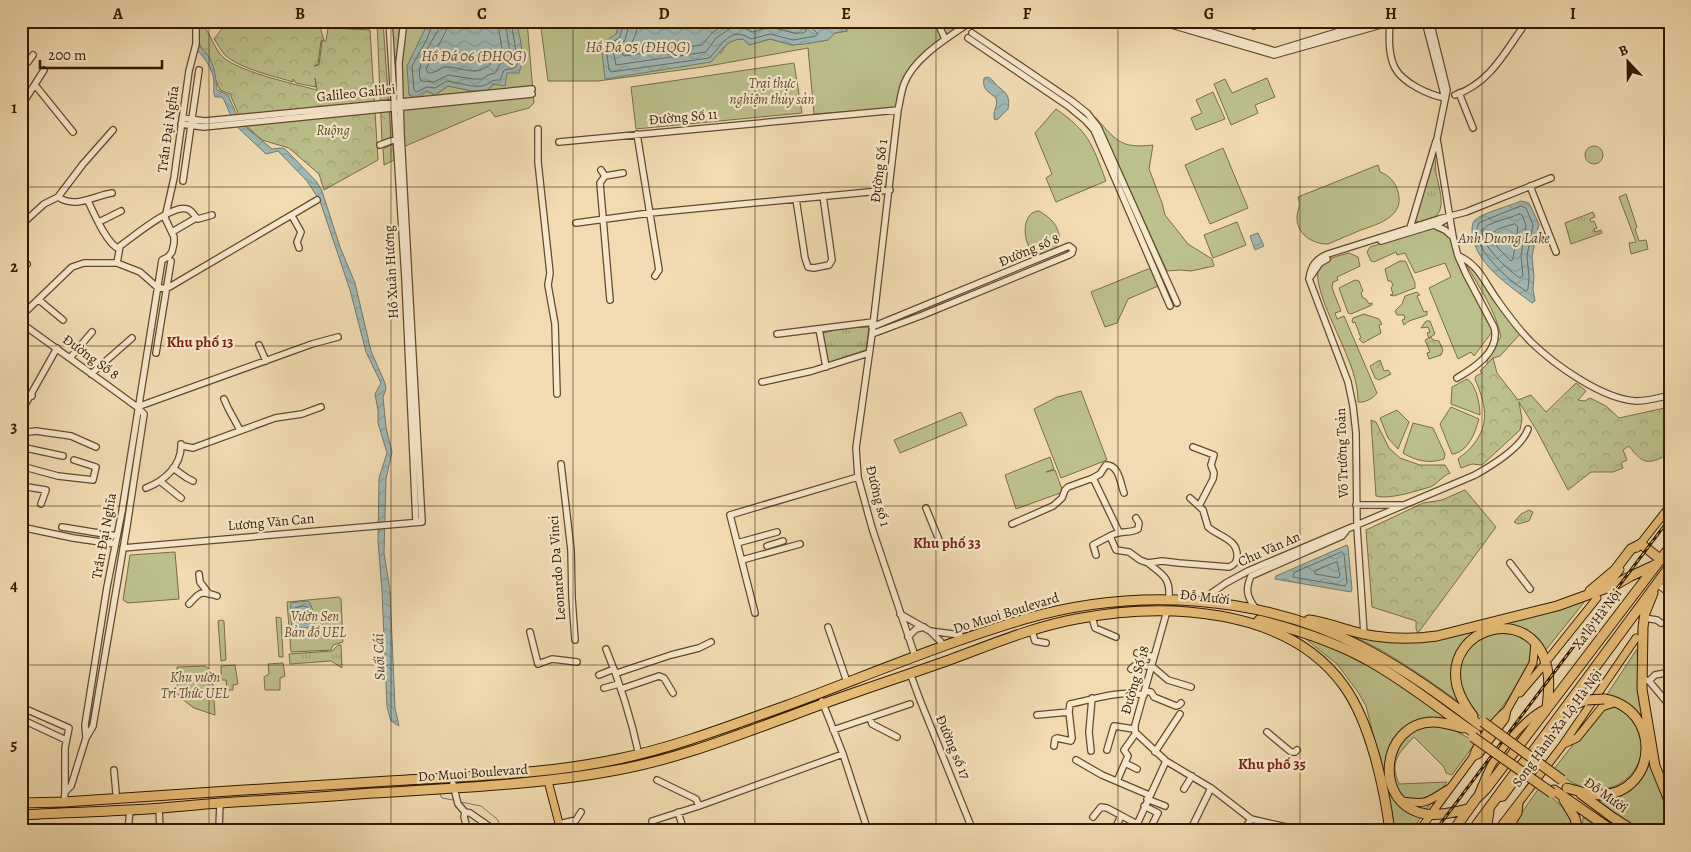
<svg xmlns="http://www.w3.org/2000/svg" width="1691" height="852" font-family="Alegreya,serif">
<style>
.green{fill:#bcc08b;stroke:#776d46}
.forest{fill:url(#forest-crowns);stroke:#776d46}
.park{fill:url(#park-tufts);stroke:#776d46}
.water{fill:url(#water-waves);stroke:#73796d}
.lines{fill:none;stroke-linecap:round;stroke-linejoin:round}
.shore{stroke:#686a5b;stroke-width:1}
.stream{stroke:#73796d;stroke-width:1}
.minor-casing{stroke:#624a2c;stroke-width:8}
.major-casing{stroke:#321a00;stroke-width:9}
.highway-casing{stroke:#321a00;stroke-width:11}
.minor{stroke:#f7e8cc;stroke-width:5.5}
.major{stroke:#e9be78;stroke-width:7}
.highway{stroke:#e9be78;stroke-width:9}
.rail-casing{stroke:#321a00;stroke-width:3}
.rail{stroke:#f7e8cc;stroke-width:1;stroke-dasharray:4;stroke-linecap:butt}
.highway-bridge-casing{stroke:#321a00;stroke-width:11;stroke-linecap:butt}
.highway-bridge{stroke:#e9be78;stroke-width:9}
.grid{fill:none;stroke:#321a00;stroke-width:1;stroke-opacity:0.55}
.labels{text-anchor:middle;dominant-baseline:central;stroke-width:4.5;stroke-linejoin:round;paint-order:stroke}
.park-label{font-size:14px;font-style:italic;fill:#5b4c2a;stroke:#f7e8cc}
.street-label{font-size:14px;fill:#321a00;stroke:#f7e8cc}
.water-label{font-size:15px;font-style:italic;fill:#534a37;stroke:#f7e8cc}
.neighbourhood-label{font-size:15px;font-weight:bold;fill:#7a1f14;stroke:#f7e8cc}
.neatline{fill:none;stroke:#321a00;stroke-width:2}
.grid-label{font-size:16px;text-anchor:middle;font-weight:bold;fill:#321a00}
</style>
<defs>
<pattern id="forest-crowns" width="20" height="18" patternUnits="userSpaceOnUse" patternTransform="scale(1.25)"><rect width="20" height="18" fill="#bcc08b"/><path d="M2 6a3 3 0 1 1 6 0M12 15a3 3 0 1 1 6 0" fill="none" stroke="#a2a476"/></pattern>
<pattern id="park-tufts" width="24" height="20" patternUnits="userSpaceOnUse" patternTransform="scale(1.25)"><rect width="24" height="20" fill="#bcc08b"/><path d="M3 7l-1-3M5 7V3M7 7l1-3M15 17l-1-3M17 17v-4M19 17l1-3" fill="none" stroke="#a2a476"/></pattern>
<pattern id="water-waves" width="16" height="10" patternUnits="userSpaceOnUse" patternTransform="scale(1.25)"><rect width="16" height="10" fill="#9fb9b6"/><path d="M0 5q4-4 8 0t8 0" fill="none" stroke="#899e9b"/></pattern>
</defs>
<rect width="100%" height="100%" fill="#f2dbb1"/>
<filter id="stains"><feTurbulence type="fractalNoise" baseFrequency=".004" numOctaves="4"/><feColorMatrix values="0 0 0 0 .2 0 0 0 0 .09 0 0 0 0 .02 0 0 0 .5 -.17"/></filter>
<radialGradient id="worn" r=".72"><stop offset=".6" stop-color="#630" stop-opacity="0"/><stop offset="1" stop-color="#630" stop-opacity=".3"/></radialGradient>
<!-- green -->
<path class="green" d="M405 21H429L422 37 427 91 435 95 448 86 472 91 488 90 507 73 518 27 515 21H527L534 103 529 108 495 117 490 110 403 147 401 61Z
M540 21H620L616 34 721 53C726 43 732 39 743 39L749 45 770 39 792 45 828 40 835 33 847 31 845 21H966C934 51 900 57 896 108L814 114 808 48 703 67 598 81H548Z
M794 63 802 113 636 129 631 87Z
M1267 78 1275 97 1255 105 1258 113 1231 125 1214 84 1225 79 1232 93Z
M1213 92 1225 119 1196 130 1191 118 1202 113 1196 100Z
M1056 109C1089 132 1092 144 1106 181L1056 202 1046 178 1052 174 1035 133Z
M1092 116H1094C1116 139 1118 149 1153 145L1149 169 1162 203 1165 215 1188 244 1212 259 1214 266 1191 271 1180 270 1167 271 1100 126Z
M1585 155a9 9 0 1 1 18 0a9 9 0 1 1-18 0Z
M1223 148 1248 208 1210 224 1185 165Z
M1378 165 1380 172C1389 175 1396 183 1398 192 1405 216 1379 224 1361 230 1350 235 1339 239 1328 244 1312 244 1296 234 1297 216 1298 208 1301 205 1298 197Z
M1626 194 1637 227 1635 229 1639 241 1646 240 1648 249 1631 254 1629 243 1636 242 1619 197Z
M1039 211C1051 218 1058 225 1060 239L1055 249C1050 251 1044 255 1039 254 1022 252 1019 211 1039 211Z
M1237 222 1246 245 1213 258 1204 235Z
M1432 228H1437L1450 236 1490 324 1492 332 1474 356 1471 352 1458 359 1429 288 1451 277 1445 263 1415 273 1405 253 1397 255 1396 252 1374 262 1371 261 1367 252 1370 247Z
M1349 253 1358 257 1360 266 1337 277 1338 280 1333 282 1332 288 1341 311 1335 313 1337 319 1344 316 1377 393C1373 399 1364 403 1358 402 1358 386 1353 370 1347 356 1341 339 1311 283 1319 269 1325 258 1338 256 1349 253Z
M1400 261H1405L1406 262 1415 283V288L1394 296 1390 295 1393 294 1391 288 1393 285 1391 281H1388L1385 269Z
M1471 262 1522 332 1500 356 1493 358 1487 364C1487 355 1495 345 1501 337 1496 311 1479 287 1466 264Z
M1148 269 1151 270 1158 286 1128 299 1117 323 1105 327 1091 292Z
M1355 280 1359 281 1363 291 1361 293 1363 298 1366 299 1369 304 1372 303V305L1351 314 1348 313 1339 288Z
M1417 292 1420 295 1417 296 1424 312 1427 311V315L1409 321 1404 325 1402 320 1405 319 1404 315H1397L1395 311 1402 304 1405 296Z
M1364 314 1379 319 1382 324 1379 325 1381 333 1363 343 1359 339 1361 338 1355 322 1353 323 1352 321 1353 318Z
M1426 321H1430L1435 334 1429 338 1427 333 1430 332 1428 327 1421 328Z
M1467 379C1476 384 1480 404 1480 415L1451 404 1452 387Z
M1081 391 1107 460 1061 478 1034 409 1057 397Z
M1451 407 1479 419C1475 433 1469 450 1454 454H1452L1440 424Z
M1397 410 1409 422 1398 449 1388 438 1380 418Z
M961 412 967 425 900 453 894 440Z
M1413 423 1433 428 1445 454 1444 459C1429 464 1416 461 1403 453Z
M1050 457 1054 469 1046 472 1055 470 1063 492 1016 509 1005 475Z
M175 552 179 599 128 603 123 600 130 555Z
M339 597 341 599 343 642 333 645 331 650 291 652 287 602Z
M1585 601 1545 651C1531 630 1522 631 1499 626L1458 653 1459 702C1431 682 1402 661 1371 645 1356 637 1340 632 1324 626L1388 640 1493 625Z
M276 617 281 618 283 655V657H279Z
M222 620 224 621 226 660 221 661 218 621Z
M1515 633 1532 644V660L1522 679 1490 724C1481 718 1473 711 1467 702 1450 678 1461 645 1488 635 1495 632 1507 633 1515 633Z
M1302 636 1339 651 1381 673 1456 724 1444 721 1402 735 1388 783 1422 816 1411 831H1395L1390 802 1366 706 1358 692 1337 664Z
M1637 649 1639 683 1647 728 1606 696Z
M283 663 285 676 280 678V690H265L264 677 269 674 268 664Z
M235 665 238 684 233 685V690H227L226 680H221V666Z
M205 666 212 671 215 715 194 708 177 695V667Z
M1612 705C1616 707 1623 708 1626 711 1663 745 1631 801 1583 787 1572 784 1562 776 1553 770L1604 706Z
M1434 726 1454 730 1476 742 1452 775 1446 773 1444 767 1414 737C1399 753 1389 761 1399 784L1447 782 1426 810C1389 804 1382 756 1411 733 1418 728 1426 727 1434 726Z
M1652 758 1670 807V831H1637L1592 800C1622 799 1642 787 1652 758Z
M1539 788C1557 801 1568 808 1574 831H1509Z
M1583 817 1584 818 1603 831H1582Z"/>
<!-- forest -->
<path class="forest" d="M195 21H200C209 31 212 43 220 54 233 71 295 84 317 90L315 78 316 87 296 83 293 79V82C274 76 240 69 225 55 221 51 218 44 214 39L228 21H318L324 40 321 41 318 64 314 66 319 65 322 41H326L328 28 370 30 378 160 324 190 319 174 289 148 262 140 242 122 230 94 220 90 197 38Z
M377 21H383L391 138 382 142Z
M390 21H400L397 56 395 58 392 56Z
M393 144 394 160 384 165 383 149Z
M1431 337 1433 340 1439 341 1443 350 1441 355 1429 359 1427 353 1430 352 1425 340Z
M1493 358 1497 373 1518 400 1531 395 1546 412 1576 383 1586 391 1578 400 1585 401 1590 398 1606 406 1619 418 1669 407 1670 454C1648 464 1644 466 1629 446L1623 450 1627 460 1621 463 1623 468 1613 472H1591L1568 490 1537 431 1519 402 1522 419 1520 430 1482 465 1472 464 1461 468 1458 459C1463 454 1469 451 1473 445 1491 423 1485 403 1475 379L1476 376 1482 373 1480 371Z
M1380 360 1384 371 1388 370 1391 374 1379 380 1375 378 1370 366Z
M1371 420 1376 422 1389 448 1400 458 1420 465H1445L1450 473C1441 477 1436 485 1430 487 1416 491 1389 500 1376 496Z
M1465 490 1496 527 1418 633 1416 629V621L1372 607 1366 530 1423 503 1442 500Z"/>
<!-- park -->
<path class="park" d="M1434 153C1436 160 1435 166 1436 173 1441 197 1451 221 1415 222L1413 220Z
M1593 212 1595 217 1590 219 1591 222 1594 221 1597 228 1594 229 1595 232 1601 230 1602 233 1571 244 1565 223Z
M869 327 866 350 827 363 823 333 844 328Z
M1529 510 1533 512 1529 521 1518 524 1514 522 1521 514Z
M338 645H341L342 668 331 661 290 664 289 654 332 651Z"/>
<!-- water -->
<path class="water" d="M429 21H515C521 36 525 58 519 73H507L505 86 493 84 488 90 472 91 448 86 435 95 427 91 417 99 409 95 407 66Z
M620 21H818L817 28 827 21H845L847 31 835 33 828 40 805 44 792 45 770 39 749 45 743 39C726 39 722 51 711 62L605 79 601 44 616 34Z
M198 45C214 57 215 72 217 90L228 95 240 122 272 149 283 148 286 150 316 181 322 191 340 247 355 283 371 351 385 383 386 389 383 397 386 427 392 452 386 479 384 553 390 590 395 708 399 726 391 721 387 707 382 591 378 541 379 478 387 453 378 423V410L375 394 381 383 366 352 350 290 320 201 307 181 278 151 266 154 235 125 224 100 222 97H215C213 92 214 89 214 84 214 71 206 59 197 50Z
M988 77C994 80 995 85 1000 88 1008 94 1010 99 1008 109L998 119 995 120C991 112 999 106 996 98 988 91 982 90 984 78Z
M1521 201 1529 203 1539 224 1532 256 1534 277 1533 289 1535 301 1532 303C1509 285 1474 264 1472 231 1472 228 1472 223 1475 220 1482 213 1510 206 1521 201Z
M1258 233 1264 246 1255 250 1250 236Z
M1347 545 1348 547 1352 589 1351 592 1275 579 1276 576Z
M307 601 310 603 317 620C312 630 302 628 292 627L290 613 291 603Z"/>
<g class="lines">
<!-- shore -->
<path class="shore" d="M434 21 427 39 412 66 414 90 416 92 427 87 435 88 447 81C457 82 476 89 485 85 493 82 489 80 500 80L504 70 515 68 518 63 511 21
M440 21 439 28C432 42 414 67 421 81L434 82 448 75 473 79H482L488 75 495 73 500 64 511 59 505 21
M447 21 446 31 426 69 428 73C435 74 439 68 446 67 452 67 460 69 466 70 484 74 490 64 503 53L497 21
M624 21 620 37 606 47 609 70 611 72 709 58C723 45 730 25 751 39L770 34 793 40 816 36 818 34 812 28 813 21
M630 21 625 40 613 50 616 65 706 52 716 38 731 28H744L753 32 770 27 794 33H803L806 31V21
M638 21C637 34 633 45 622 53L624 56 702 45 712 33 729 21
M1521 206 1526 208 1533 225 1527 256 1529 277 1528 289 1526 291C1510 282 1466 244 1479 223Z
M1519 214 1522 215 1526 225 1521 256 1523 276 1520 278C1510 272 1478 243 1483 230 1485 223 1512 218 1519 214Z
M1515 224 1518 227 1513 259 1511 261 1498 248 1491 234 1498 229Z
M1342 552 1344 554 1347 583 1345 586 1293 577 1294 573Z
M1337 562 1340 576 1338 578 1315 574V571Z
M304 606 307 607 311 620 307 623 298 622 296 620 295 608Z"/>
<!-- stream -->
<path class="stream" d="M439 792 442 798 453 800
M461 802 481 806 497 819 504 831"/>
<defs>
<path id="minor" d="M389 21 405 279 416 522
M937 21 945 39
M1158 21 1274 55 1395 21
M1174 21 1275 51 1373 21
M1252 21 1254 26
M1390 21C1389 36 1388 55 1395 68 1403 83 1429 95 1445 98
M1425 21 1445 98
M1430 21 1447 90 1437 139 1453 237 1458 256 1466 274 1494 327C1501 351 1474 368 1457 378
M972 33 1072 101 1087 113 1098 127 1177 303
M968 38 1068 106 1086 121 1094 130 1170 306
M21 67 28 62 33 55
M35 85 73 132
M1459 93 1473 128
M1455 95C1491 83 1506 50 1527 21
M21 106 44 70
M182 118 205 121 532 89
M181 124 204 127 532 94
M538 129V162L550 273 548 285 555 324 557 394
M637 134 659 270 655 276
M559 142 898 110
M380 145 396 139
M21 158 25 163
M601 170 605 176 600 183 610 300
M605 176 623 173
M183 181 199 70
M1530 186 1556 252
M58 197C76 209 93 196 112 193
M796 199 805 258 808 267 814 268 829 265 832 260 823 196
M88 201C94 214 107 244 119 249
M292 216 301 232 297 242 299 248
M99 222 121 211
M576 223 650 213 890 190
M21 225 44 204 58 197 83 164 113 130
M1434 225 1445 230 1453 237
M1411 231 1410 228 1436 141
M172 232 196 218
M1381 241 1440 223 1445 220
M1459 256C1480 266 1484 282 1498 301 1508 315 1519 330 1531 342 1555 365 1602 399 1636 401 1648 401 1659 398 1670 395
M117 263 120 246C133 237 172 204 187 209 192 210 194 216 198 219L212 215
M21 271 27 264
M1309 279 1320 263 1327 259
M39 300 63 320
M21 316 72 267 84 263H117L140 272 157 287 166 289 317 200
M21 323 107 385 137 407 144 414 127 526 93 726 86 738 71 786 65 792 64 802
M819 329 826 367
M777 334 873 322
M872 334 923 315 1069 255 1072 253 1073 249 1069 246 872 327
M259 345 266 361
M156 353 171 261
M70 358 92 332
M91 374 132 338
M762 382 812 371 869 353
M21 393 32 396
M224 399 228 408 240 430
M137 407 312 344 338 337
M21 412 57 348
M21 433 36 431 71 436 96 447
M183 446 193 448 275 418 302 414 321 407
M21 447 63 456
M1193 447 1214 455 1211 465 1214 473 1213 479 1199 506
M561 464 571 550 572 598 575 640
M21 466 58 476 93 480 96 467 74 460
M173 468 187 478 193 481
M1093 478 1100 474 1106 465C1119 465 1120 482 1124 493
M161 482 181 498
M21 486 46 490 41 504
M146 488C164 481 182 466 181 444
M1356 505H1401
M926 508 939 540
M1136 518 1139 523 1138 529C1129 534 1121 530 1110 536L1116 550 1129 552 1140 560 1148 563 1162 561 1179 563 1229 567C1234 565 1236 563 1237 558 1239 539 1219 537 1208 527L1203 510 1190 498
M1012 524 1053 506 1062 498 1065 490 1068 487 1093 478 1119 532
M21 527 73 538 115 544
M62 527 117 536
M737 543 777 532
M767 546 783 541
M123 548 422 522 401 134 399 63 404 21
M1096 555 1093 545 1110 536
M742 560 800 544
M1148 563C1161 574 1170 577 1169 595
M1510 563 1530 589
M199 574 200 582 209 594
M1660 586 1670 594
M1206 597 1226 583 1248 571 1475 475C1491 466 1522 447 1528 429
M189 604C200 593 199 590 217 596
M1256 609C1247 597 1245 590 1251 576L1342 536 1346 531
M1167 611 1135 725V732L1166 761 1211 788 1251 819 1304 831
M755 613 730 515 858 477
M900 614 930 631 941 642
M1092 617 1095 628 1116 637
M1644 618 1657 620 1661 623
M828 627 846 679
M930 631 960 635
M1032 631 1035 641 1046 643
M530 632 538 664 552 659 577 662
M1364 634 1357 527 1356 433 1353 406 1348 382 1309 279C1311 265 1316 259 1328 254L1439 219 1466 212 1551 178
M908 637 916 629 924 627
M606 649C620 683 631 718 639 755
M914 653 872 528 858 477 856 448 872 334 898 110C900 102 901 92 904 84 914 57 949 37 972 21
M1137 653 1154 657
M1151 668H1154L1168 680 1191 687
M1131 669 1134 666H1151
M617 673 671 655 699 648 711 642
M910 673 920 700 973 831
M599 675 614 669
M1643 679 1649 681 1670 706
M1649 681 1655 675 1670 672
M604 688 619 684
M621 689 659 676 664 678 673 693
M1145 691 1151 692 1154 697 1176 706 1179 705 1181 703
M822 701 843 754 868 831
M21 707 69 728 65 748V792
M1037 715 1069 712
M870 718 872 724 897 737
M21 719 66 740
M833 730 910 704
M1267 732 1291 752H1295L1297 750
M86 738 85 725 107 587 122 511 162 260 168 257 172 252 174 243V237L165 218 174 178 189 71 196 44V29L192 21
M1054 746 1055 739 1057 738 1071 741 1072 738 1069 712 1070 704C1095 699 1118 690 1144 695
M1107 750 1114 726 1134 729
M1091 751 1089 732 1092 698
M1155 752 1180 714
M1076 760 1102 775 1149 795
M1125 763 1137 769
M114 770 116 793
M657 780 696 799 699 806
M1117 781 1128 756 1124 750 1136 733
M453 784 458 804 465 812 470 813 496 831
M1184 789 1192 776
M1147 799 1165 806
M1144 806 1158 813 1149 831
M159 808 160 831
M465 812 464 817 468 831
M678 812 684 831
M1093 817 1101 807 1107 808 1137 824
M559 824 576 820 581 812
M128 831 130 810
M192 831 219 828 220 803
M654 831 652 821 699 806 843 754
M1114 831 1121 816
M1134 831 1166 761
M1190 831 1211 788
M1243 831 1251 819"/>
<path id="major" d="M1637 548 1670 506
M1609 583 1620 570
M1549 658 1597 598
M1520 693 1543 666
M1564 744 1577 738 1602 707 1614 703
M1473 757C1476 743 1496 719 1507 710
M548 781 561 831
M1477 797C1482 786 1486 775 1492 764 1503 747 1527 715 1547 708
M1497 798 1503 797 1532 758
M1402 801C1430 805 1427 801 1450 788
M1434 810 1473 757 1479 754 1505 719 1507 710 1533 663 1535 643
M1419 831 1429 817
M1497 831 1562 746 1636 638
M1507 831 1518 813 1519 803"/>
<path id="highway" d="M1590 591 1615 570 1631 549 1641 544 1660 559
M1653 593 1645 613 1643 627 1642 689 1655 766 1670 803
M1259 620C1298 630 1336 642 1371 662 1408 683 1441 710 1476 734
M1309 620C1331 623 1352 633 1374 636 1395 639 1416 639 1437 636L1557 606 1615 585 1631 576 1657 564
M1566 707 1587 700
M1473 716C1466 707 1460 697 1457 686 1443 626 1537 600 1548 673 1550 685 1548 696 1547 708
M1463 728C1453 725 1443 722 1433 722 1380 723 1372 805 1426 814 1440 816 1454 812 1468 809
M1567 788C1578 791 1589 795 1601 795 1660 792 1661 708 1604 699
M1554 790 1613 831
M1581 794 1612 817 1634 831
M1564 800 1575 818 1578 831
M21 803 64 802C172 795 281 787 389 781 465 776 544 775 618 759 676 747 732 725 788 705 866 676 944 643 1025 619 1135 587 1262 594 1364 648 1406 670 1444 698 1481 726
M21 815C57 813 93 812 128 810 159 809 190 805 220 803 271 800 322 797 373 793 455 788 537 785 617 770 678 759 735 736 793 715 845 695 899 678 952 659 992 644 1033 627 1076 619 1163 602 1287 606 1344 686 1370 722 1384 786 1390 831
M1453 831 1476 799 1486 789 1670 547
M1472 831 1517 770 1531 754 1670 566
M1486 831 1489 811"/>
</defs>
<!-- minor casing -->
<use href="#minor" class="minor-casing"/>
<!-- major casing -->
<use href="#major" class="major-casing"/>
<!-- highway casing -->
<use href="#highway" class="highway-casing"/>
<!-- minor -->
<use href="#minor" class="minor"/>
<!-- major -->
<use href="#major" class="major"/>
<!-- highway -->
<use href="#highway" class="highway"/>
<defs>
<path id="rail" d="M1435 831 1670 518"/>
</defs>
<!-- rail casing -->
<use href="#rail" class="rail-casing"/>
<!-- rail -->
<use href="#rail" class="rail"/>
<defs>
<path id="highway-bridge" d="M1587 700 1604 699
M1483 722 1562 780
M1473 737 1552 793"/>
</defs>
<!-- highway-bridge casing -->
<use href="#highway-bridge" class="highway-bridge-casing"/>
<!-- highway-bridge -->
<use href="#highway-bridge" class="highway-bridge"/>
</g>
<!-- grid -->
<path class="grid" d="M209 21V831M391 21V831M573 21V831M755 21V831M936 21V831M1118 21V831M1300 21V831M1482 21V831M21 187H1670M21 346H1670M21 506H1670M21 665H1670"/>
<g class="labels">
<!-- park labels -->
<g class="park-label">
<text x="772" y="83">Trại thực<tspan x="772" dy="16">nghiệm thủy sản</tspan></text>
<text x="333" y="130">Ruộng</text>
<text x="315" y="616">Vườn Sen<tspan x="315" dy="16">Bản đồ UEL</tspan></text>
<text x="195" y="677">Khu vườn<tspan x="195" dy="16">Tri Thức UEL</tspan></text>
</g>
<!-- street labels -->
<g class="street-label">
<text transform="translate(356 93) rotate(-6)">Galileo Galilei</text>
<text transform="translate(683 117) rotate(-5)">Đường Số 11</text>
<text transform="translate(168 129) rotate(-82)">Trần Đại Nghĩa</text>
<text transform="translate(879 171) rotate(-83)">Đường Số 1</text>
<text transform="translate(1029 250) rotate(-23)">Đường số 8</text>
<text transform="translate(391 272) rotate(-93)">Hồ Xuân Hương</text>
<text transform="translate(91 357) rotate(36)">Đường Số 8</text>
<text transform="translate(1342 453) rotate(-92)">Võ Trường Toản</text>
<text transform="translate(878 496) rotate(76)">Đường số 1</text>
<text transform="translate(271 522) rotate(-5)">Lương Văn Can</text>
<text transform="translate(104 536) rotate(-80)">Trần Đại Nghĩa</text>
<text transform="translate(1269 549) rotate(-24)">Chu Văn An</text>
<text transform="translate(557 568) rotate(-94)">Leonardo Da Vinci</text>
<text transform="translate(1205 597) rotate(6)">Đỗ Mười</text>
<text transform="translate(1006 613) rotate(-17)">Do Muoi Boulevard</text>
<text transform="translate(1597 619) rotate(-53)">Xa lộ Hà Nội</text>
<text transform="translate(1135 680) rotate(-74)">Đường Số 18</text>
<text transform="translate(1557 728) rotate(-54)">Song Hành Xa Lộ Hà Nội</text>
<text transform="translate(953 747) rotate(67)">Đường số 17</text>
<text transform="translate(473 773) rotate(-4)">Do Muoi Boulevard</text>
<text transform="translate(1606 795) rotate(36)">Đỗ Mười</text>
</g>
<!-- water labels -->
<g class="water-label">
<text x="638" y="47">Hồ Đá 05 (ĐHQG)</text>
<text x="474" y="56">Hồ Đá 06 (ĐHQG)</text>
<text x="1504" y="238">Anh Duong Lake</text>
<text transform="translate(379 657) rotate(-92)">Suối Cái</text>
</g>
<!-- neighbourhood labels -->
<g class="neighbourhood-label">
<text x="200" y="342">Khu phố 13</text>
<text x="947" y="543">Khu phố 33</text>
<text x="1272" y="764">Khu phố 35</text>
</g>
</g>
<!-- margin -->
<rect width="1691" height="852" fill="none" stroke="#f2dbb1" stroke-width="55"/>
<!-- north arrow -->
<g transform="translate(1628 62) rotate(338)" stroke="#f7e8cc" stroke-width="4" paint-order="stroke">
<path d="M0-4L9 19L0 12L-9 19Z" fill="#321a00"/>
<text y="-8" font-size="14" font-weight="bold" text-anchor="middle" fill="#321a00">B</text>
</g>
<!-- scale -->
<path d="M40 60v8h122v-8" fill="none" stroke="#321a00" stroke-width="2.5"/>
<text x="48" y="60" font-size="15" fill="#321a00" stroke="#f7e8cc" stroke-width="4" paint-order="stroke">200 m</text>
<rect x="28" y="28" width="1636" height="796" class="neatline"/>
<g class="grid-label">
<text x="118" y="19">A</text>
<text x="300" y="19">B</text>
<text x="482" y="19">C</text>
<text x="664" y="19">D</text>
<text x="846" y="19">E</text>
<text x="1027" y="19">F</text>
<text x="1209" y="19">G</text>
<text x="1391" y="19">H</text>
<text x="1573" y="19">I</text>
<text x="14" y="113">1</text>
<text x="14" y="272">2</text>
<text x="14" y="432">3</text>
<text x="14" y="591">4</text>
<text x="14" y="750">5</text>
</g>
<rect width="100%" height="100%" filter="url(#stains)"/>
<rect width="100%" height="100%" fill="url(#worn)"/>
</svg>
